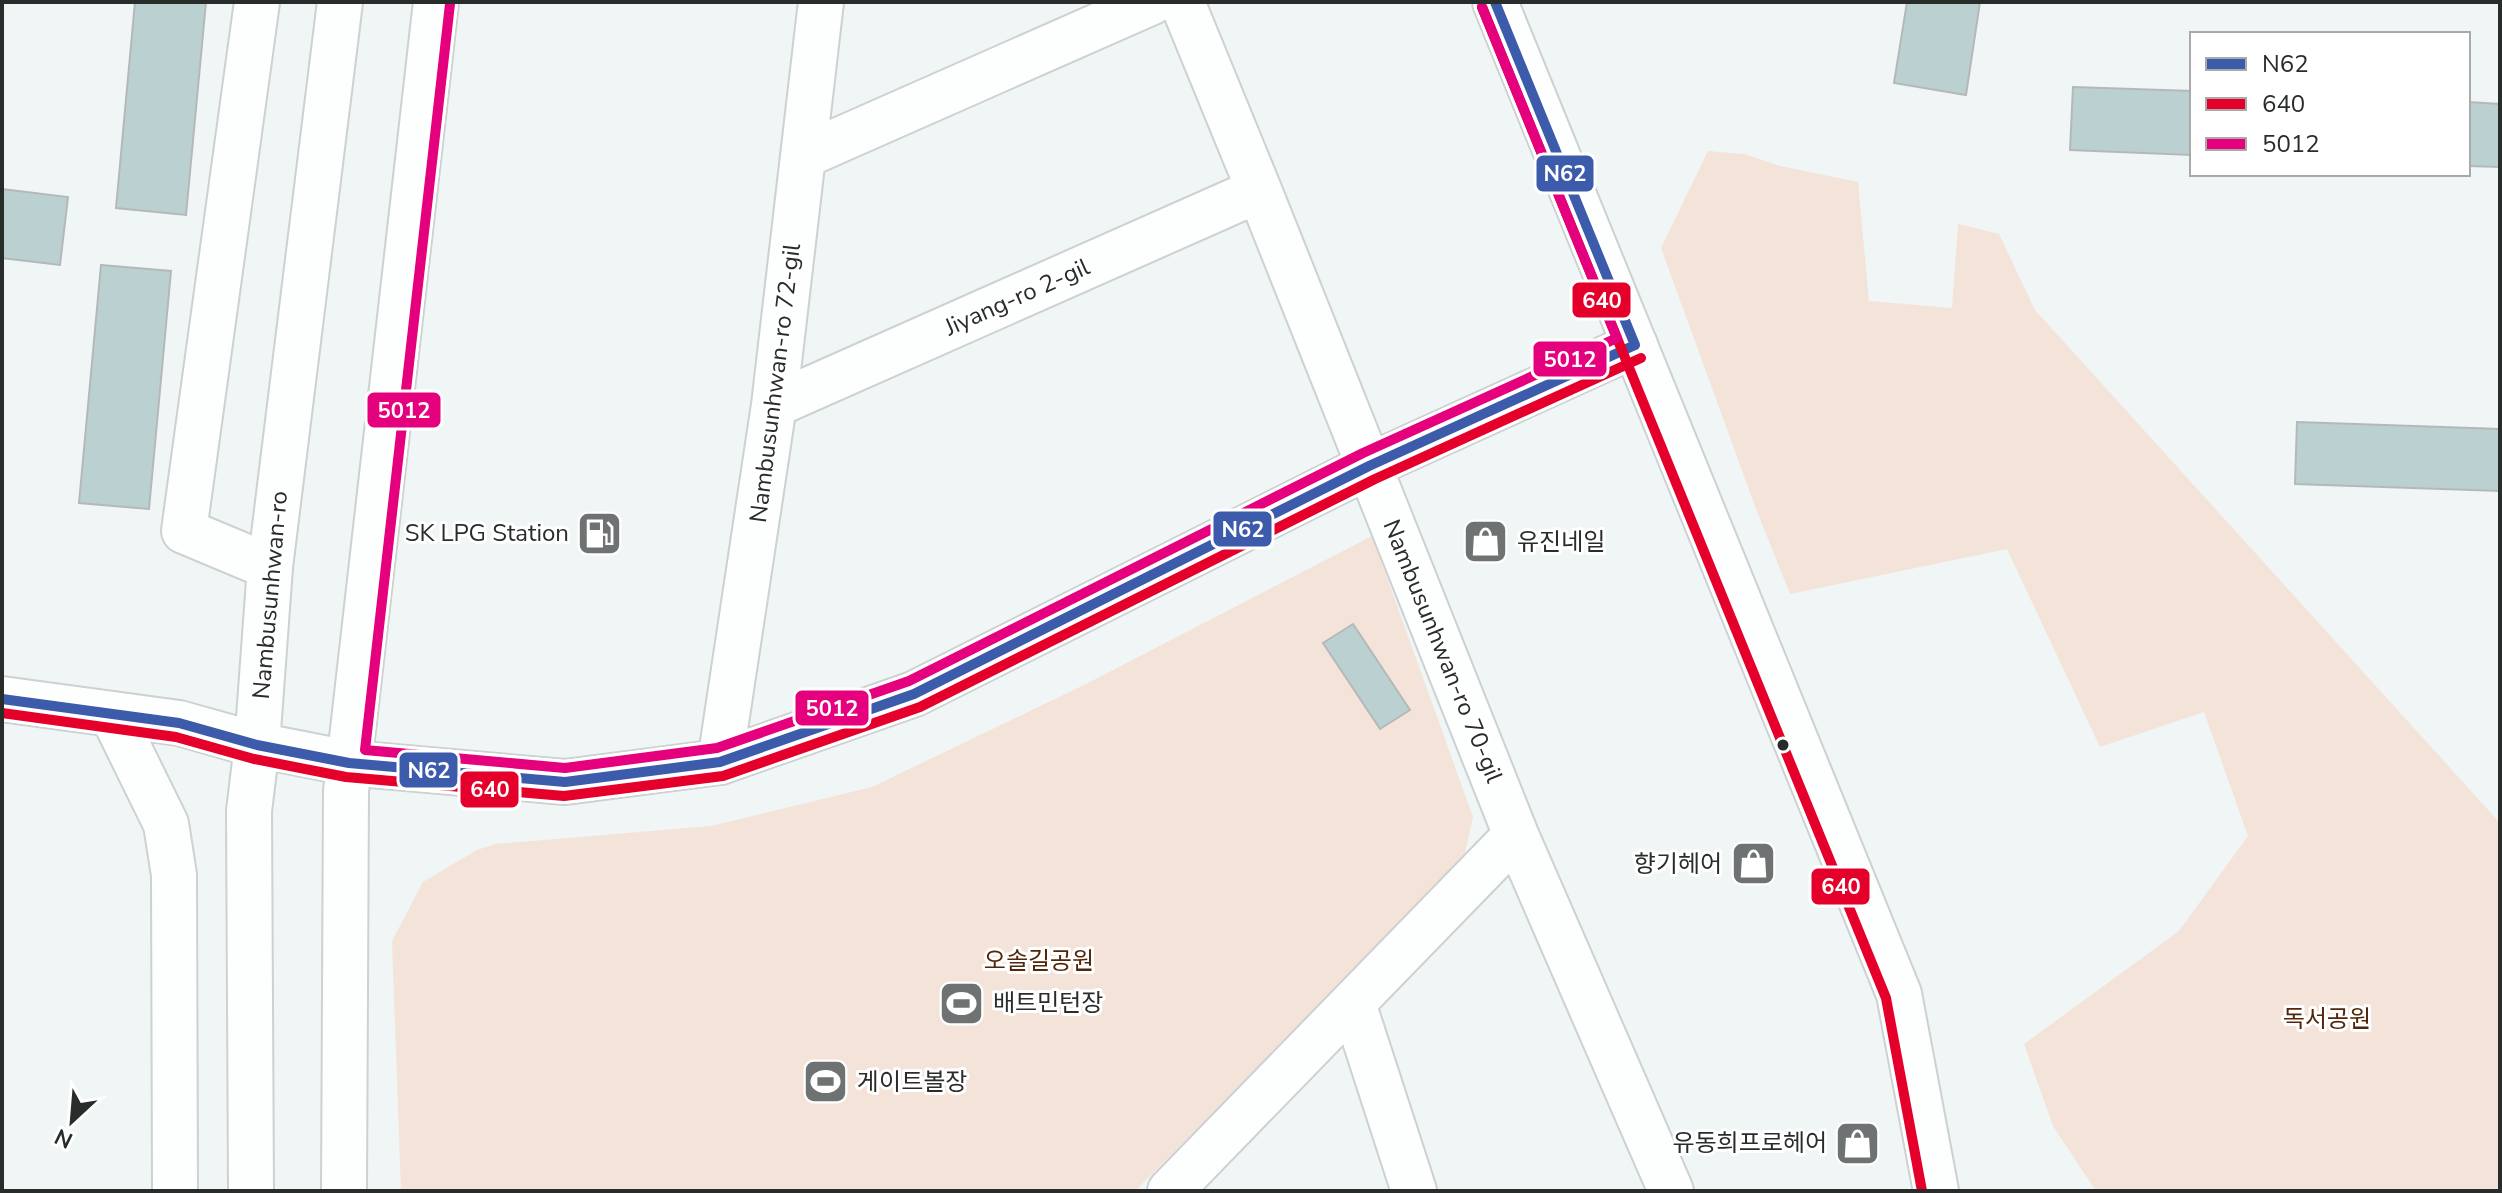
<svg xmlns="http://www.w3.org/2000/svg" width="2502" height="1193" font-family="'Nunito Sans','Noto Sans KR',sans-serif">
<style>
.green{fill:#f4e3d8}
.building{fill:#bbd1d1;stroke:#b5b8b8;stroke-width:2}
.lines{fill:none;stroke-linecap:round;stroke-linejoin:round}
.minor-casing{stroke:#cdd1d1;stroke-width:48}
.major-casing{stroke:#cdd1d1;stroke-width:48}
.minor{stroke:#fdfefe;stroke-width:44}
.major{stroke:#fdfefe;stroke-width:44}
.bus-1-casing{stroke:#fff;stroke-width:16}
.bus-2-casing{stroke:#fff;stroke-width:16}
.bus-3-casing{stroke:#fff;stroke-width:16}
.bus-1{stroke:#3d5bab;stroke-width:10}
.bus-2{stroke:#e4002b;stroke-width:10}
.bus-3{stroke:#e5007d;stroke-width:10}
.bus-dot{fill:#282c2b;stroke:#fff;stroke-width:3}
.labels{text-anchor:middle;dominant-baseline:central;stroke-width:6;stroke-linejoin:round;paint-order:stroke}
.street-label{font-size:24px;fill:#282c2b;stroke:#fff}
.poi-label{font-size:24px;fill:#282c2b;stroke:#fff;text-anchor:end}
.park-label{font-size:24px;fill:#522609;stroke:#fff}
.line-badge{stroke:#fff;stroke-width:3}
.badge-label{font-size:22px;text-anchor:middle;font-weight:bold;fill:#fff}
</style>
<rect width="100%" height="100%" fill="#f0f5f5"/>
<!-- green -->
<path class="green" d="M1708 151 1744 154 1780 166 1858 182 1869 301 1952 308 1958 224 1999 234 2035 310 2500 823V1191H2096L2053 1126 2024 1044 2179 931 2248 836 2204 712 2100 747 2007 549 1790 594 1756 509 1661 248Z
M1372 536 1473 817 1463 862 1135 1191H401L392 941 423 882 477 850 495 844 711 826 872 787 1086 684Z"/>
<!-- building -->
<path class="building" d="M135 2H206L186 215 116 208Z
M1907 2H1980L1966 95 1894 83Z
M2073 87 2192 91V155L2070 150Z
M2468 102 2500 104V167L2468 166Z
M2 189 68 197 60 265 2 258Z
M101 265 171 271 149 509 79 503Z
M2297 422 2500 429V491L2295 484Z
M1353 624 1410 710 1380 729 1323 643Z"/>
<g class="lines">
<defs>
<path id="minor" d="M257 2 184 531 270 567
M1182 2 1259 190 1516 835 1671 1191
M1495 2 1899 994 1936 1191
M803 156 1152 2
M774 405 1259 190
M112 714 166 824 174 875 175 1191
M720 762 774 405 821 2
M1353 1003 1414 1191
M1170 1191 1516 835"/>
<path id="major" d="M2 699 179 723 257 745 349 763 565 782 720 762 914 694 1369 466 1635 345
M251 1191 249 811 257 745 270 567 340 2
M344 1191 346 791 436 2"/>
</defs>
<!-- minor casing -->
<use href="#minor" class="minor-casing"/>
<!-- major casing -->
<use href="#major" class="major-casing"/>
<!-- minor -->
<use href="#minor" class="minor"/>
<!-- major -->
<use href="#major" class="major"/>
<defs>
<path id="bus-1" d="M1495 2 1635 345
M2 699 179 723 257 745 349 763 565 782 720 762 914 694 1369 466 1635 345"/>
<path id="bus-2" d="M1482 7 1886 998 1922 1191
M2 713 176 737 254 759 346 777 564 796 723 776 920 707 1375 479 1641 358"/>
<path id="bus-3" d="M450 4 365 750 565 768 717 748 909 681 1363 453 1617 338 1482 7"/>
</defs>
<!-- bus-1 casing -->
<use href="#bus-1" class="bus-1-casing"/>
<!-- bus-2 casing -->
<use href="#bus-2" class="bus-2-casing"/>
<!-- bus-3 casing -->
<use href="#bus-3" class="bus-3-casing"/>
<!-- bus-1 -->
<use href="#bus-1" class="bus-1"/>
<!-- bus-2 -->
<use href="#bus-2" class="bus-2"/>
<!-- bus-3 -->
<use href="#bus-3" class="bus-3"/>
</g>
<!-- icons -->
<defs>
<symbol id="fuel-square" viewBox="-11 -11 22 22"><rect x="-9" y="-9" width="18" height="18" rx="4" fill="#6e7272" stroke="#fff"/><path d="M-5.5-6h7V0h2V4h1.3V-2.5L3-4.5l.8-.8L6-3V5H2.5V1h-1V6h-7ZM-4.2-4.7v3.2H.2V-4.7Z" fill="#fff"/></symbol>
<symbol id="shop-square" viewBox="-11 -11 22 22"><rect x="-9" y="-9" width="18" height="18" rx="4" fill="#6e7272" stroke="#fff"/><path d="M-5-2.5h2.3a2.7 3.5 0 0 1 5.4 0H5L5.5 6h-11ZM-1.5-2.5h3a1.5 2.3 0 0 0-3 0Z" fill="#fff"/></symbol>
<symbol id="stadium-square" viewBox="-11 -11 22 22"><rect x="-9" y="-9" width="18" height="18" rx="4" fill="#6e7272" stroke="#fff"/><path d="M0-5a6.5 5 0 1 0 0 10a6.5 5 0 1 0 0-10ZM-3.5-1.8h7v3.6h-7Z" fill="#fff"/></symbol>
</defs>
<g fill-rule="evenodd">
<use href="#fuel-square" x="574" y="508" width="51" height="51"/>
<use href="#shop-square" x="1460" y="516" width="51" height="51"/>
<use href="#shop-square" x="1728" y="838" width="51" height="51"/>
<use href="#stadium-square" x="936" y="978" width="51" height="51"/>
<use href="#stadium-square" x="800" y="1056" width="51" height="51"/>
<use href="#shop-square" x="1832" y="1118" width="51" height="51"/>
</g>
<!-- markers -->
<circle class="bus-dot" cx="1783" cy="745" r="7"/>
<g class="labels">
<!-- street labels -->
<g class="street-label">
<text transform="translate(1017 297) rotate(-24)">Jiyang-ro 2-gil</text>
<text transform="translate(775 383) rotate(-83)">Nambusunhwan-ro 72-gil</text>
<text transform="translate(270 595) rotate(-85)">Nambusunhwan-ro</text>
<text transform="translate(1443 651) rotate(68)">Nambusunhwan-ro 70-gil</text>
</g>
<!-- poi labels -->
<g class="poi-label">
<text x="569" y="533">SK LPG Station</text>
<text x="1517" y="542" text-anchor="start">유진네일</text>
<text x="1722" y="864">향기헤어</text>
<text x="993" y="1003" text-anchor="start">배트민턴장</text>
<text x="857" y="1082" text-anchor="start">게이트볼장</text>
<text x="1827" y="1143">유동희프로헤어</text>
</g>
<!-- park labels -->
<g class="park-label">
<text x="1039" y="961">오솔길공원</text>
<text x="2327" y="1019">독서공원</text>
</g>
</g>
<g class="line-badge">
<rect x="1535" y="154" width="60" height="39" rx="8" fill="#3d5bab"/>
<rect x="1571" y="281" width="61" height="38" rx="8" fill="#e4002b"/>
<rect x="1532" y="340" width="76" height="38" rx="8" fill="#e5007d"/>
<rect x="366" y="391" width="76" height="38" rx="8" fill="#e5007d"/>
<rect x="1212" y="510" width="61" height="38" rx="8" fill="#3d5bab"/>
<rect x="794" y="689" width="76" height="38" rx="8" fill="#e5007d"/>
<rect x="398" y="751" width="61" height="38" rx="8" fill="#3d5bab"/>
<rect x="459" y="770" width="61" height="39" rx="8" fill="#e4002b"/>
<rect x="1810" y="867" width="61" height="39" rx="8" fill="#e4002b"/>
</g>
<g class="badge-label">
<text x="1565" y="181">N62</text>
<text x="1602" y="308">640</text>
<text x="1570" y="367">5012</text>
<text x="404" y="418">5012</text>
<text x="1243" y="537">N62</text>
<text x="832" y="716">5012</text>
<text x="429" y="778">N62</text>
<text x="490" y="797">640</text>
<text x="1841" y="894">640</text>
</g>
<!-- border -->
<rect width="2502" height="1193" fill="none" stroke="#282c2b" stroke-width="8"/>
<!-- legend -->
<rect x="2190" y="32" width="280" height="144" fill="#ffffff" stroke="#a9abaa" stroke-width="2"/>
<rect x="2206" y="58" width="40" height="12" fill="#3d5bab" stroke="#a9abaa" stroke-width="2"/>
<text x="2262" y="72" font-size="24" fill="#282c2b">N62</text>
<rect x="2206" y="98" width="40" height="12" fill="#e4002b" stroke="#a9abaa" stroke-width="2"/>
<text x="2262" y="112" font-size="24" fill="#282c2b">640</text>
<rect x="2206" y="138" width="40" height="12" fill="#e5007d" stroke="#a9abaa" stroke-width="2"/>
<text x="2262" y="152" font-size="24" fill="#282c2b">5012</text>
<!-- north arrow -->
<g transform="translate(72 1121) rotate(206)" stroke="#ffffff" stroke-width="6" paint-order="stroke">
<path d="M0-6L14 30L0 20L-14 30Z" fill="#282c2b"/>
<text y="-12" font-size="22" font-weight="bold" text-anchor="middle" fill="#282c2b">N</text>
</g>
</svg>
